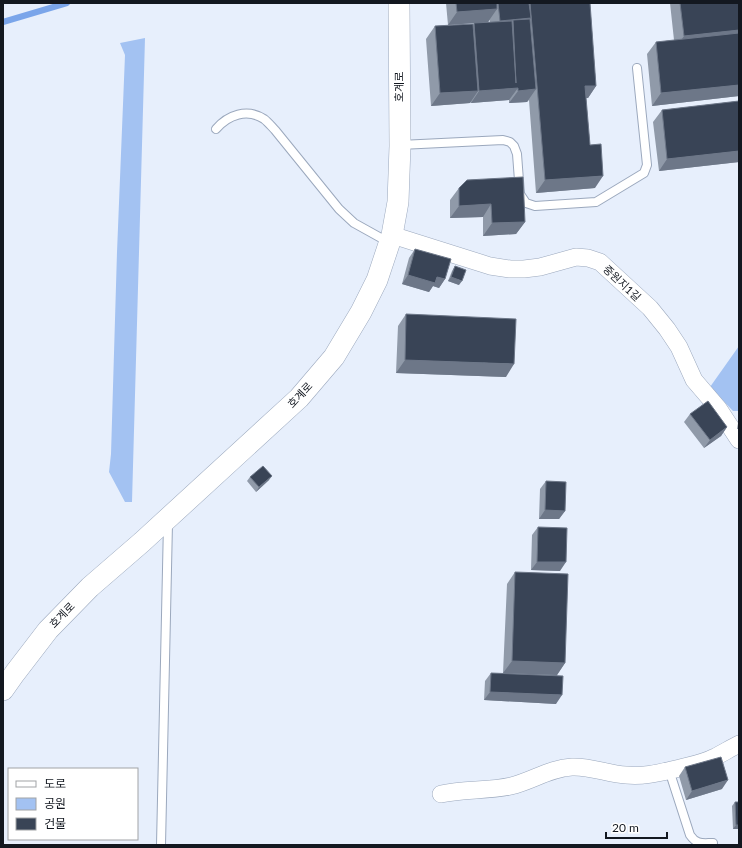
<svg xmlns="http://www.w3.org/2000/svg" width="742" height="848" font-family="Lato,'Noto Sans KR',sans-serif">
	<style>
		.green { fill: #a3c2f2 }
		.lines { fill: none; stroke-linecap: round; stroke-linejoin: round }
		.stream { stroke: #7aa5ea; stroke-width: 6 }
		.service-casing { stroke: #9ba8bd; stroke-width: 10 }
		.minor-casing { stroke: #9ba8bd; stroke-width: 18 }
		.tertiary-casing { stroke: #9ba8bd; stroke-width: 22 }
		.service { stroke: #fff; stroke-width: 8 }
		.minor { stroke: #fff; stroke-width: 17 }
		.tertiary { stroke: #fff; stroke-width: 21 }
		.wall { fill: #909aa9 }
		.shaded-wall { fill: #6d7788 }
		.building { fill: #394456; stroke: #6d7788 }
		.labels { text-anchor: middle; stroke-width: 4; stroke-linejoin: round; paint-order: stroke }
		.street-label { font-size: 11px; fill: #131820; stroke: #fff }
	</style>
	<rect width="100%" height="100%" fill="#e7effc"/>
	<path class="green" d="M145,38l-13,464h-7l-16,-30 2,-18 6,-202 8,-197 -5,-12z
		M739,346v65h-6l-23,-24z"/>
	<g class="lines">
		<path class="stream" d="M3,22l64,-19"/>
		<defs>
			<path id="service" d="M216,129c12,-14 31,-21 48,-10 4,3 8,8 11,11l64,79 15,14 36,20
				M400,145l103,-5 7,2 4,4 3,8 3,40 6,9 9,3 61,-4 48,-29 3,-8 -10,-97
				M669,770l21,65c7,10 12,8 23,8
				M161,845c3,-107 4,-215 7,-322"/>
			<path id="minor" d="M392,235l98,31 20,3h14l16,-2 36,-10 12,1 12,4 50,46 17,21 12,18 15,33 24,28 21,32
				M441,794c23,-5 47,-3 70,-8 21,-5 39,-18 61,-19 18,-1 36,7 54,8 19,2 36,-3 54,-7 12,-3 24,-5 35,-11 8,-4 16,-9 24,-13"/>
			<path id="tertiary" d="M3,690l12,-17 33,-43 42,-43 52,-45 157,-144 35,-41 27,-45 16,-32 15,-45 6,-33 2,-56 -1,-143"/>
		</defs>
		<use href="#service" class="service-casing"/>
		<use href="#minor" class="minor-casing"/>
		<use href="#tertiary" class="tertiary-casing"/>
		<use href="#service" class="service"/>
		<use href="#minor" class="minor"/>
		<use href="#tertiary" class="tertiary"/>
	</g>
	<path class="wall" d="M446,3h144l6,83 -8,12h-2l4,47 5,43 -59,5 -7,-93 -2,2 -18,1v-3l-38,3v-1l-1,1 -39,3 -5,-67 9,-13 38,-1 1,-2 16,-1v-2l-2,2 -40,3z
		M670,3h69v93l-87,10 -5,-52 9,-12 18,-2z
		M739,101v61l-80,9 -6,-49 9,-12z
		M459,188l66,34 -9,12 -33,2v-19l-33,1v-18z
		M415,249l30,30 -6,9 -6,-2 -4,6 -27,-8 7,-26z
		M455,266l4,19 -11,-4 4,-10z
		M406,314l100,63 -110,-4 2,-47z
		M690,414l37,13 -6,9 -17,12 -20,-26z
		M739,417v12h-2z
		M250,477l19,3 -13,12 -9,-11z
		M546,481l19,30 -6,8h-20l1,-30z
		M538,527l22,44 -29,-1 1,-35z
		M515,572l50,91 -8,12 -1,29 -72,-4 1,-19 6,-8h12l4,-89z
		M685,767l37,22 -36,11 -7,-24z
		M735,802l4,27h-6l-1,-23z"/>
	<path class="shaded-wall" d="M497,9l-9,13 -40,3 9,-13z
		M531,18l-9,13 -9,-11 -8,12 -14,1 9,-12z
		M739,30v12l-64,7 9,-13z
		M739,85v11l-87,10 9,-13z
		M585,86h11l-8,12 -12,1z
		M518,88l-9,12 -38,3 8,-12z
		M536,89l-9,13 -18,1 9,-12z
		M478,91l-8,12 -39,3 9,-13z
		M739,151v11l-80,9 8,-12z
		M603,176l-8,12 -59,5 9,-13z
		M491,204l-8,13 -33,1 9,-12z
		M525,222l-9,12 -33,2 9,-13z
		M408,275l29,2 8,2 -6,9 -6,-2 -4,6 -27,-8z
		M451,277l11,4 -3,4 -11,-4z
		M405,360l109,4 -8,13 -110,-4z
		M727,427l-6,9 -17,12 6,-8z
		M272,476l-3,4 -13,12 3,-5z
		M545,510l20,1 -6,8h-20z
		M537,562h29l-6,9 -29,-1z
		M512,661l53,2 -8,12 -54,-2z
		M490,692l72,3 -6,9 -72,-4z
		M728,780l-6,9 -36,11 6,-9z
		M736,825h3v4h-6z"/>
	<path class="building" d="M456,3h41v6l-40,3z
		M498,3h31l2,15 -31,3z
		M530,3h60l6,83h-11l5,59 11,-1 2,32 -58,4z
		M680,3h59v27l-55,6z
		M530,19l6,70 -18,2v-3l-39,3 -5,-68 38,-2 4,62 -3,-63z
		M473,24l5,67 -38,2 -5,-67z
		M739,33v52l-78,8 -5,-51z
		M739,101v50l-72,8 -5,-49z
		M523,177l2,45 -33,1 -1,-19 -32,2v-18l8,-8z
		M415,249l36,10 -6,20 -8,-2 -2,6 -27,-8z
		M455,266l11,4 -4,11 -11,-4z
		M406,314l110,5 -2,45 -109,-4z
		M708,401l19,26 -17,13 -20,-26z
		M263,466l9,10 -13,11 -9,-10z
		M546,481l20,1 -1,29 -20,-1z
		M538,527l29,1 -1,34h-29z
		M515,572l53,2 -3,89 -53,-2z
		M491,673l72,3 -1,19 -72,-3z
		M721,757l7,23 -36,11 -7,-24z
		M735,802h4v23h-3z"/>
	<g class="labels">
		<g class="street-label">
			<text transform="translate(399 87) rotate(-90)" y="4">호계로</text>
			<text transform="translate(622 283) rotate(43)" y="4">중원지1길</text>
			<text transform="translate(300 395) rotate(-47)" y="4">호계로</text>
			<text transform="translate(62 615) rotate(-46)" y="4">호계로</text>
		</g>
	</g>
	<rect width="742" height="848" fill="none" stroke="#131820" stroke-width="8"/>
	<rect x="8" y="768" width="130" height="72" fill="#ffffff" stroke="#a1a3a6"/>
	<rect x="16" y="781" width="20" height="6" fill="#ffffff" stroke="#a1a3a6"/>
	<text x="44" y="788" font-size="12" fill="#131820">도로</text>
	<rect x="16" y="798" width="20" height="12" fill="#a3c2f2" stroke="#a1a3a6"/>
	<text x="44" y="808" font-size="12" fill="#131820">공원</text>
	<rect x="16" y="818" width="20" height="12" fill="#394456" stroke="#a1a3a6"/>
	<text x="44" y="828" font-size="12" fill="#131820">건물</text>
	<path d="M606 832v6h61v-6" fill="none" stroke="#131820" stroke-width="2"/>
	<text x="612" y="832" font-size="12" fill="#131820" stroke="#ffffff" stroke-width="3" paint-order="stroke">20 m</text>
</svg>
